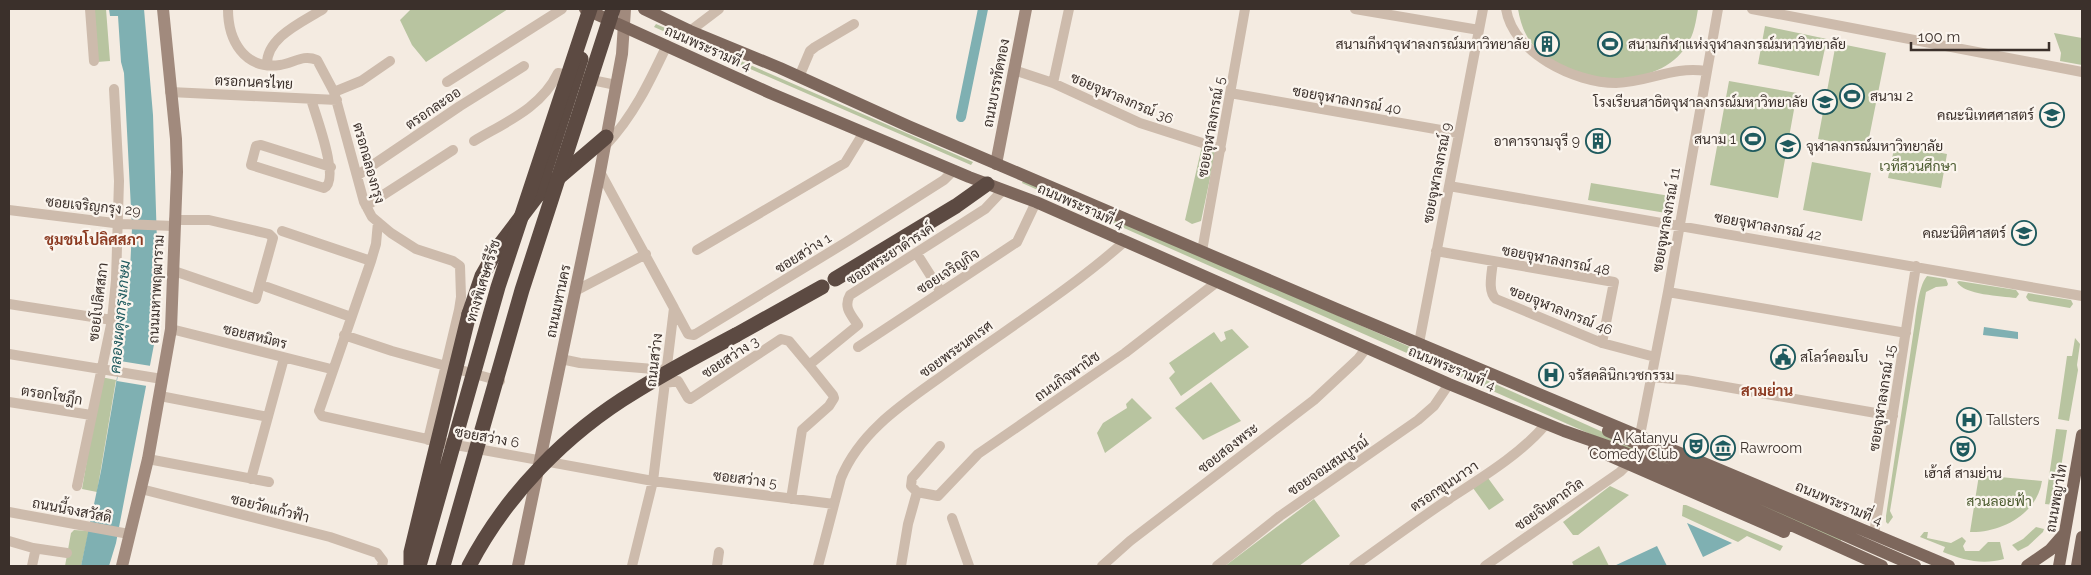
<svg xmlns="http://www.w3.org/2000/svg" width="2091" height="575" font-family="Raleway,Sarabun,sans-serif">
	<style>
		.green { fill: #b8c4a0 }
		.water { fill: #7fb0b2 }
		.pier { fill: #f4ebe1 }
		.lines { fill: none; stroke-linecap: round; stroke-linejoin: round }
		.canal { stroke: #7fb0b2; stroke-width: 10 }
		.minor { stroke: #cdbbac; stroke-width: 10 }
		.secondary { stroke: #a18a7d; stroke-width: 12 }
		.primary { stroke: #7d675c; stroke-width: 12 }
		.motorway { stroke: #5c4a42; stroke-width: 15 }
		.motorway-bridge { stroke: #5c4a42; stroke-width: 15 }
		.labels { text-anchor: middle; stroke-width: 4.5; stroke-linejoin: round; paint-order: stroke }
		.poi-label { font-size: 14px; fill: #3b302b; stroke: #fbf5ee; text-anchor: end }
		.street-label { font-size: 14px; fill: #3b302b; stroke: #fbf5ee }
		.park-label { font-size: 14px; fill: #4a5a2e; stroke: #fbf5ee }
		.neighbourhood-label { font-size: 15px; font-weight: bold; fill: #8c3b22; stroke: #fbf5ee }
		.water-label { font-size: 15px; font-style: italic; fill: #1f5a5e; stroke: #fbf5ee }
	</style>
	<rect width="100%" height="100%" fill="#f4ebe1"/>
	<path class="green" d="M92,9h14l4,52 -13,1z
		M411,9l8,1 89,-1 -82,53 -14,-17 -12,-25z
		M1518,9h180c-2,12 -4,26 -11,36 -30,49 -122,40 -155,-1 -8,-10 -12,-23 -14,-35z
		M656,24l317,138 -2,3 -317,-138z
		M1765,26l62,13 -8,37 -61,-12z
		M2054,33l28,5v27l-22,-4 1,-8z
		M1836,43l50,10 -19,95 -49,-9z
		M1729,81l68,12 -19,105 -68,-13z
		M1895,144l52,10 -6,34 -53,-10z
		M1202,146l14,4 -15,71 -9,3 -7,-4z
		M1812,162l59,11 -9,48 -59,-11z
		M1024,179l478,208 340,152 -3,5 -817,-361z
		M1591,183l85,14 -3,9 -7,7 -78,-13z
		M1927,276l19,3 2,5 -1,2 -11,1 -10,5 -36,219 3,6 -5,7 -2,-2v-6c9,-60 18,-121 27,-181 3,-15 4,-47 14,-59z
		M1959,281l57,9 3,4 -3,4c-15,-2 -52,-3 -59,-16z
		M2028,293l43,7 2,4 -3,4 -41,-7 -3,-4z
		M1232,329l17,18 -68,49 -12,-18 6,-6 -6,-9 45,-31 7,10 5,-3 -2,-7z
		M2075,338l5,6 -3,21 1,5 -9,51 -11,-2 9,-63h5z
		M101,377l15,3 -19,112 -15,-3z
		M1211,382l30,39 -38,19 -28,-32z
		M1132,398l20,20 -47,35 -8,-20 6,-10 24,-15 -1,-4z
		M2056,429l11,1 -12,75 -10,-1z
		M1979,475l63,6c-5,33 -41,52 -72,51z
		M1488,478l16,22 -15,10 -16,-22z
		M1610,486l19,9 -51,40h-5l-10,-13z
		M1314,499l26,37 -41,30h-74z
		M1683,505h3l97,41 -3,5 -33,-15 -9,6 -56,-26z
		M2036,527l8,2 -1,3 -15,14 -10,5 -6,-6 11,-6z
		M74,530l15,1 -8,35h-16l6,-33z
		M1924,532h4l-1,6 24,5 11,-6 4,4 -3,5 2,5h14l9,-9h12l4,17c-22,6 -41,1 -61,-7l2,-5 -25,-10z
		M1599,546l10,20h-35l-2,-4z"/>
	<path class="water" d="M109,9h35l9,106 4,128 -1,91 -40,209 -7,23h-28l20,-95 21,-123 7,-56 3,-64 -8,-155 -3,-11 -3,-46h-8z
		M1984,327l34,5v7l-35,-4z
		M1687,523l45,20 -29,14z
		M1657,546l10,20h-53z"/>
	<path class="pier" d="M120,361l31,5 -4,20 -30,-5z"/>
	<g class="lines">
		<path class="canal" d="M961,117l22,-108"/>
		<path class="minor" d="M90,9l4,52
			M228,9c0,31 16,61 52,56 14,-2 23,-11 37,-5l17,32 30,110 8,15 19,16 25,16 37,12 7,5 1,31 -2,13 -31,130
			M1355,9l124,21
			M1506,9c7,44 69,74 110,74 34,-1 56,-17 90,-12
			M1752,9l330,63
			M690,31l29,-22
			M267,65c-1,-28 36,-43 56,-56
			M1014,70l39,13 87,40 81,26
			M799,77l11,-26 5,-4 39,-23
			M447,82l115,-73
			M1053,83l16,-74
			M170,92l167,8
			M334,92l27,-11 29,-20
			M1230,93l228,40
			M311,99c4,15 30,81 13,89l-73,-23 5,-19 5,-1 70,22
			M474,141c32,-19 67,-33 84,-68l58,12
			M605,146c28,-29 45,-65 62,-101
			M600,172l74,136 -21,173 -21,85
			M358,175l102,-69 64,-40
			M1449,186l633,110
			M366,206l87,-56
			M9,210l113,14 52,2
			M378,222l-2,22 -5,17 -52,150 3,5 123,27 208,38 181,23
			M282,231l89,30
			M697,250l148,-87 19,-31
			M1202,251l43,-242
			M1436,251l178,31 -12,61
			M917,254l24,38
			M1493,261c-1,12 -6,30 3,38l106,44 53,14
			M174,271l82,28 17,-61 -4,-4 -60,-14h-35
			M267,287l84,30
			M575,291l71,-37
			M1668,292l238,41
			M9,304l103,16
			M674,308l14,26 6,1 154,-94 96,-61 10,-10
			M171,329l160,40
			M344,335l48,16 108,30
			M1419,343l64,-334
			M858,347l159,-105 19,-40
			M9,354l153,25
			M561,359l19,4 86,7
			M1651,377l35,3 207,36
			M665,383l13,-2 10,17 2,1 91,-60 8,2 20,24
			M160,396l108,21
			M9,402l82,13
			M1640,435l28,-143 50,-283
			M940,446l-28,32 -1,8 6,6 21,4 40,-42 147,-101 92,-71
			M148,459l121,23
			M251,479l33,-121
			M77,486l35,-166 4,-40 3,-99 -5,-92
			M141,489l189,48 47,16 6,8 -1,5
			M791,499l11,-69 27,-24 5,-8 -1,-3 -24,-30 49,-40c-7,-10 -15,-18 -8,-30l135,-86 18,-19
			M9,512l120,22
			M952,518l17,48
			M1874,534l42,-268
			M9,541l24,7 34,5
			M32,566l3,-14 -2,-4
			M717,566l2,-14
			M818,566l23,-88c21,-51 70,-79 112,-110 57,-41 118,-79 171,-126
			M901,566l7,-42 9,-32
			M1102,566l28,-25 184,-141 44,-41 9,-12
			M1217,566l63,-50 138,-96 16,-14 15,-22
			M1354,566c31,-22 62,-45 95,-67 32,-21 72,-45 97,-75
			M1485,566l135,-94 8,-8"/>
		<path class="secondary" d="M996,164l30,-155
			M122,566l26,-107 23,-130 6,-157 -1,-33 -13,-130
			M518,566l82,-394 22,-118 3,-45"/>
		<path class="primary" d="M585,9l185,84 199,84 67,25 413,182 115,47 49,17 76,31 193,87
			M644,9l46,22 90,37 128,58 431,184 610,256
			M1608,431l307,135
			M1594,449l190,83
			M2027,566l23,-16 14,-16
			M2059,566l23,-131
			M2077,566l5,-29"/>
		<path class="motorway" d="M537,196l44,-137
			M835,279l121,-73 31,-22
			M469,314l13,-38 17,-30 38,-50 69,-59
			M736,335l86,-48"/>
		<path class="motorway-bridge" d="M411,566v-14l13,-54 45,-184
			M419,566l79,-279 92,-278
			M443,566l79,-276 91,-281
			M469,566c37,-71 97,-133 167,-175 32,-20 66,-38 100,-56"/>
	</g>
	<defs>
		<symbol id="building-ring" viewBox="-11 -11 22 22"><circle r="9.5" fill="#fbf5ee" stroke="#1f5a5e" stroke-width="1.5"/><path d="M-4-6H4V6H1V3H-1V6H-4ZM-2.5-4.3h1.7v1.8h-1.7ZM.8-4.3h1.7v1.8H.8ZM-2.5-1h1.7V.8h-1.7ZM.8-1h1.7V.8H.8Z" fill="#1f5a5e"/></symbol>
		<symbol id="stadium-ring" viewBox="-11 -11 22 22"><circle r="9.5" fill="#fbf5ee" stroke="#1f5a5e" stroke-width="1.5"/><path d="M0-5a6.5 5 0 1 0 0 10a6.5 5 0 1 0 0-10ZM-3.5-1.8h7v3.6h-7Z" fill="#1f5a5e"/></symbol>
		<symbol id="school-ring" viewBox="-11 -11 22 22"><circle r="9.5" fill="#fbf5ee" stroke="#1f5a5e" stroke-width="1.5"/><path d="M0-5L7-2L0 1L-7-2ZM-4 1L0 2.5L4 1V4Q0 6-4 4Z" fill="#1f5a5e"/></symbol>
		<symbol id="university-ring" viewBox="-11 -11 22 22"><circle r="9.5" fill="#fbf5ee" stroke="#1f5a5e" stroke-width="1.5"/><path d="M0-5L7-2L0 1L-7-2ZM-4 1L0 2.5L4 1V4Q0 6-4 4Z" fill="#1f5a5e"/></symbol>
		<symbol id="civic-ring" viewBox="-11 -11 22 22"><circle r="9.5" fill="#fbf5ee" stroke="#1f5a5e" stroke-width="1.5"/><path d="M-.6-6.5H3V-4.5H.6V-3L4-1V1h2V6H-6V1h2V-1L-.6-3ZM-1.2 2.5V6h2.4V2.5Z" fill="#1f5a5e"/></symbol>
		<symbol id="hospital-ring" viewBox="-11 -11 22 22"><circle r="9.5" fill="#fbf5ee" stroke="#1f5a5e" stroke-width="1.5"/><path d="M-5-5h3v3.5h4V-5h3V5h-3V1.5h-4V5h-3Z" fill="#1f5a5e"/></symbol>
		<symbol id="theatre-ring" viewBox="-11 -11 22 22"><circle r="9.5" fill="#fbf5ee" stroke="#1f5a5e" stroke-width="1.5"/><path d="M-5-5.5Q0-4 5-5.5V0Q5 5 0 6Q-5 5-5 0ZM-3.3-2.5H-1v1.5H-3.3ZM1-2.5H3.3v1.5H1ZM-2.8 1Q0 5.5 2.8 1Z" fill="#1f5a5e"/></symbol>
		<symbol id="museum-ring" viewBox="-11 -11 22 22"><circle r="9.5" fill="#fbf5ee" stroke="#1f5a5e" stroke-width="1.5"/><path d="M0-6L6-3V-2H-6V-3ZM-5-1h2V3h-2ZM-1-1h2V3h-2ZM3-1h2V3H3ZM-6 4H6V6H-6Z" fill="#1f5a5e"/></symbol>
	</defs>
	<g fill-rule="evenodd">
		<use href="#building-ring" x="1533" y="30" width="28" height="28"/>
		<use href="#stadium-ring" x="1596" y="30" width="28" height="28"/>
		<use href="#stadium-ring" x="1838" y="82" width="28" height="28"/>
		<use href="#school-ring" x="1811" y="88" width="28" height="28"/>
		<use href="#university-ring" x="2038" y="101" width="28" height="28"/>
		<use href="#stadium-ring" x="1739" y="125" width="28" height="28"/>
		<use href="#building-ring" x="1584" y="127" width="28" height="28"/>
		<use href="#university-ring" x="1774" y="132" width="28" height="28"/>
		<use href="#university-ring" x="2010" y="219" width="28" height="28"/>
		<use href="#civic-ring" x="1769" y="343" width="28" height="28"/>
		<use href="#hospital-ring" x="1537" y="361" width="28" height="28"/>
		<use href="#hospital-ring" x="1955" y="406" width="28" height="28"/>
		<use href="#theatre-ring" x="1682" y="432" width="28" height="28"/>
		<use href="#museum-ring" x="1709" y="434" width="28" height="28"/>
		<use href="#theatre-ring" x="1949" y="435" width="28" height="28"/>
	</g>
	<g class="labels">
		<g class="poi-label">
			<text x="1530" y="49">สนามกีฬาจุฬาลงกรณ์มหาวิทยาลัย</text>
			<text x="1628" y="49" text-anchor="start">สนามกีฬาแห่งจุฬาลงกรณ์มหาวิทยาลัย</text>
			<text x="1870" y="101" text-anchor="start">สนาม 2</text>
			<text x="1808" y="107">โรงเรียนสาธิตจุฬาลงกรณ์มหาวิทยาลัย</text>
			<text x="2034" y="120">คณะนิเทศศาสตร์</text>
			<text x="1736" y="144">สนาม 1</text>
			<text x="1580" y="146">อาคารจามจุรี 9</text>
			<text x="1806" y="151" text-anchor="start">จุฬาลงกรณ์มหาวิทยาลัย</text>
			<text x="2006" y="238">คณะนิติศาสตร์</text>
			<text x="1800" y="362" text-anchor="start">สโลว์คอมโบ</text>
			<text x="1568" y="380" text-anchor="start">จรัสคลินิกเวชกรรม</text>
			<text x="1986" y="425" text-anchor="start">Tallsters</text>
			<text x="1678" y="443">A Katanyu<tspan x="1678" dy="16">Comedy Club</tspan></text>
			<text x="1740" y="453" text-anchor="start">Rawroom</text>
			<text x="1963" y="478" text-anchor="middle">เฮ้าส์ สามย่าน</text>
		</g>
		<g class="street-label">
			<text transform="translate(708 48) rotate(24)" y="5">ถนนพระรามที่ 4</text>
			<text transform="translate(254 82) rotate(3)" y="5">ตรอกนครไทย</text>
			<text transform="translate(996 83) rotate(-79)" y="5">ถนนบรรทัดทอง</text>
			<text transform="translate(1122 98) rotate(23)" y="5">ซอยจุฬาลงกรณ์ 36</text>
			<text transform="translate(1347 100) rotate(10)" y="5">ซอยจุฬาลงกรณ์ 40</text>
			<text transform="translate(433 108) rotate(-34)" y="5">ตรอกละออ</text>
			<text transform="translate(1211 127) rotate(-80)" y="5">ซอยจุฬาลงกรณ์ 5</text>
			<text transform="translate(369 163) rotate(74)" y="5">ตรอกฉลองกรุง</text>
			<text transform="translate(1437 173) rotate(-79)" y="5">ซอยจุฬาลงกรณ์ 9</text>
			<text transform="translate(93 206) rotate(6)" y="5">ซอยเจริญกรุง 29</text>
			<text transform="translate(1081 206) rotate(24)" y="5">ถนนพระรามที่ 4</text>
			<text transform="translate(1666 220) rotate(-80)" y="5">ซอยจุฬาลงกรณ์ 11</text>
			<text transform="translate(1768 226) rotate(10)" y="5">ซอยจุฬาลงกรณ์ 42</text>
			<text transform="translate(803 253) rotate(-32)" y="5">ซอยสว่าง 1</text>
			<text transform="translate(890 254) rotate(-33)" y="5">ซอยพระยาดำรงค์</text>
			<text transform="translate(1556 260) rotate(11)" y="5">ซอยจุฬาลงกรณ์ 48</text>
			<text transform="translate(948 271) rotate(-33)" y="5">ซอยเจริญกิจ</text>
			<text transform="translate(483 281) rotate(-73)" y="5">ทางพิเศษศรีรัช</text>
			<text transform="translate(156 289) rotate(-87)" y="5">ถนนมหาพฤฒาราม</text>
			<text transform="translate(558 301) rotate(-78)" y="5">ถนนมหานคร</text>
			<text transform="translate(98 302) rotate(-83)" y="5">ซอยโปลิศสภา</text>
			<text transform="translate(1561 310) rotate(22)" y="5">ซอยจุฬาลงกรณ์ 46</text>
			<text transform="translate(255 336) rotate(14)" y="5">ซอยสหมิตร</text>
			<text transform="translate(956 349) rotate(-36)" y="5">ซอยพระนคเรศ</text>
			<text transform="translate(730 357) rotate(-33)" y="5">ซอยสว่าง 3</text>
			<text transform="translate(654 360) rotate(-83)" y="5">ถนนสว่าง</text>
			<text transform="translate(1452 368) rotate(23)" y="5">ถนนพระรามที่ 4</text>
			<text transform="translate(1067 376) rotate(-35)" y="5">ถนนกิจพานิช</text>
			<text transform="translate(52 395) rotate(9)" y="5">ตรอกโชฎึก</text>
			<text transform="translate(1882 398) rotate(-81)" y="5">ซอยจุฬาลงกรณ์ 15</text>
			<text transform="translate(487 437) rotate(10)" y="5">ซอยสว่าง 6</text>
			<text transform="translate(1228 448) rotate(-38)" y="5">ซอยสองพระ</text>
			<text transform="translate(1328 466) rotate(-34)" y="5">ซอยจอมสมบูรณ์</text>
			<text transform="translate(745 479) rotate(7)" y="5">ซอยสว่าง 5</text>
			<text transform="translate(1444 486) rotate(-34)" y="5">ตรอกขุนนาวา</text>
			<text transform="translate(2056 498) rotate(-80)" y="5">ถนนพญาไท</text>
			<text transform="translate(1839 503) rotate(23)" y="5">ถนนพระรามที่ 4</text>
			<text transform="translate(1549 504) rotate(-35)" y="5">ซอยจินดาถวิล</text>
			<text transform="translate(270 508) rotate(14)" y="5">ซอยวัดแก้วฟ้า</text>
			<text transform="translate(72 510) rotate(11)" y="5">ถนนนี้จงสวัสดิ</text>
		</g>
		<g class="park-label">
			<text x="1918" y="171">เวทีสวนศึกษา</text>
			<text x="1999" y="506">สวนลอยฟ้า</text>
		</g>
		<g class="neighbourhood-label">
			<text x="94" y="245">ชุมชนโปลิศสภา</text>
			<text x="1767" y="396">สามย่าน</text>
		</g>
		<g class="water-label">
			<text transform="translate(120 317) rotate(-85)" y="5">คลองผดุงกรุงเกษม</text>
		</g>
	</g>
	<rect width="2091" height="575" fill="none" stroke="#3b302b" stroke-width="20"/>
	<path d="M1911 42v8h138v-8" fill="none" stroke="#3b302b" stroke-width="2.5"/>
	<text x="1918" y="42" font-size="15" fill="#3b302b" stroke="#fbf5ee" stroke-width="4" paint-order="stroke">100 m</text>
</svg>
